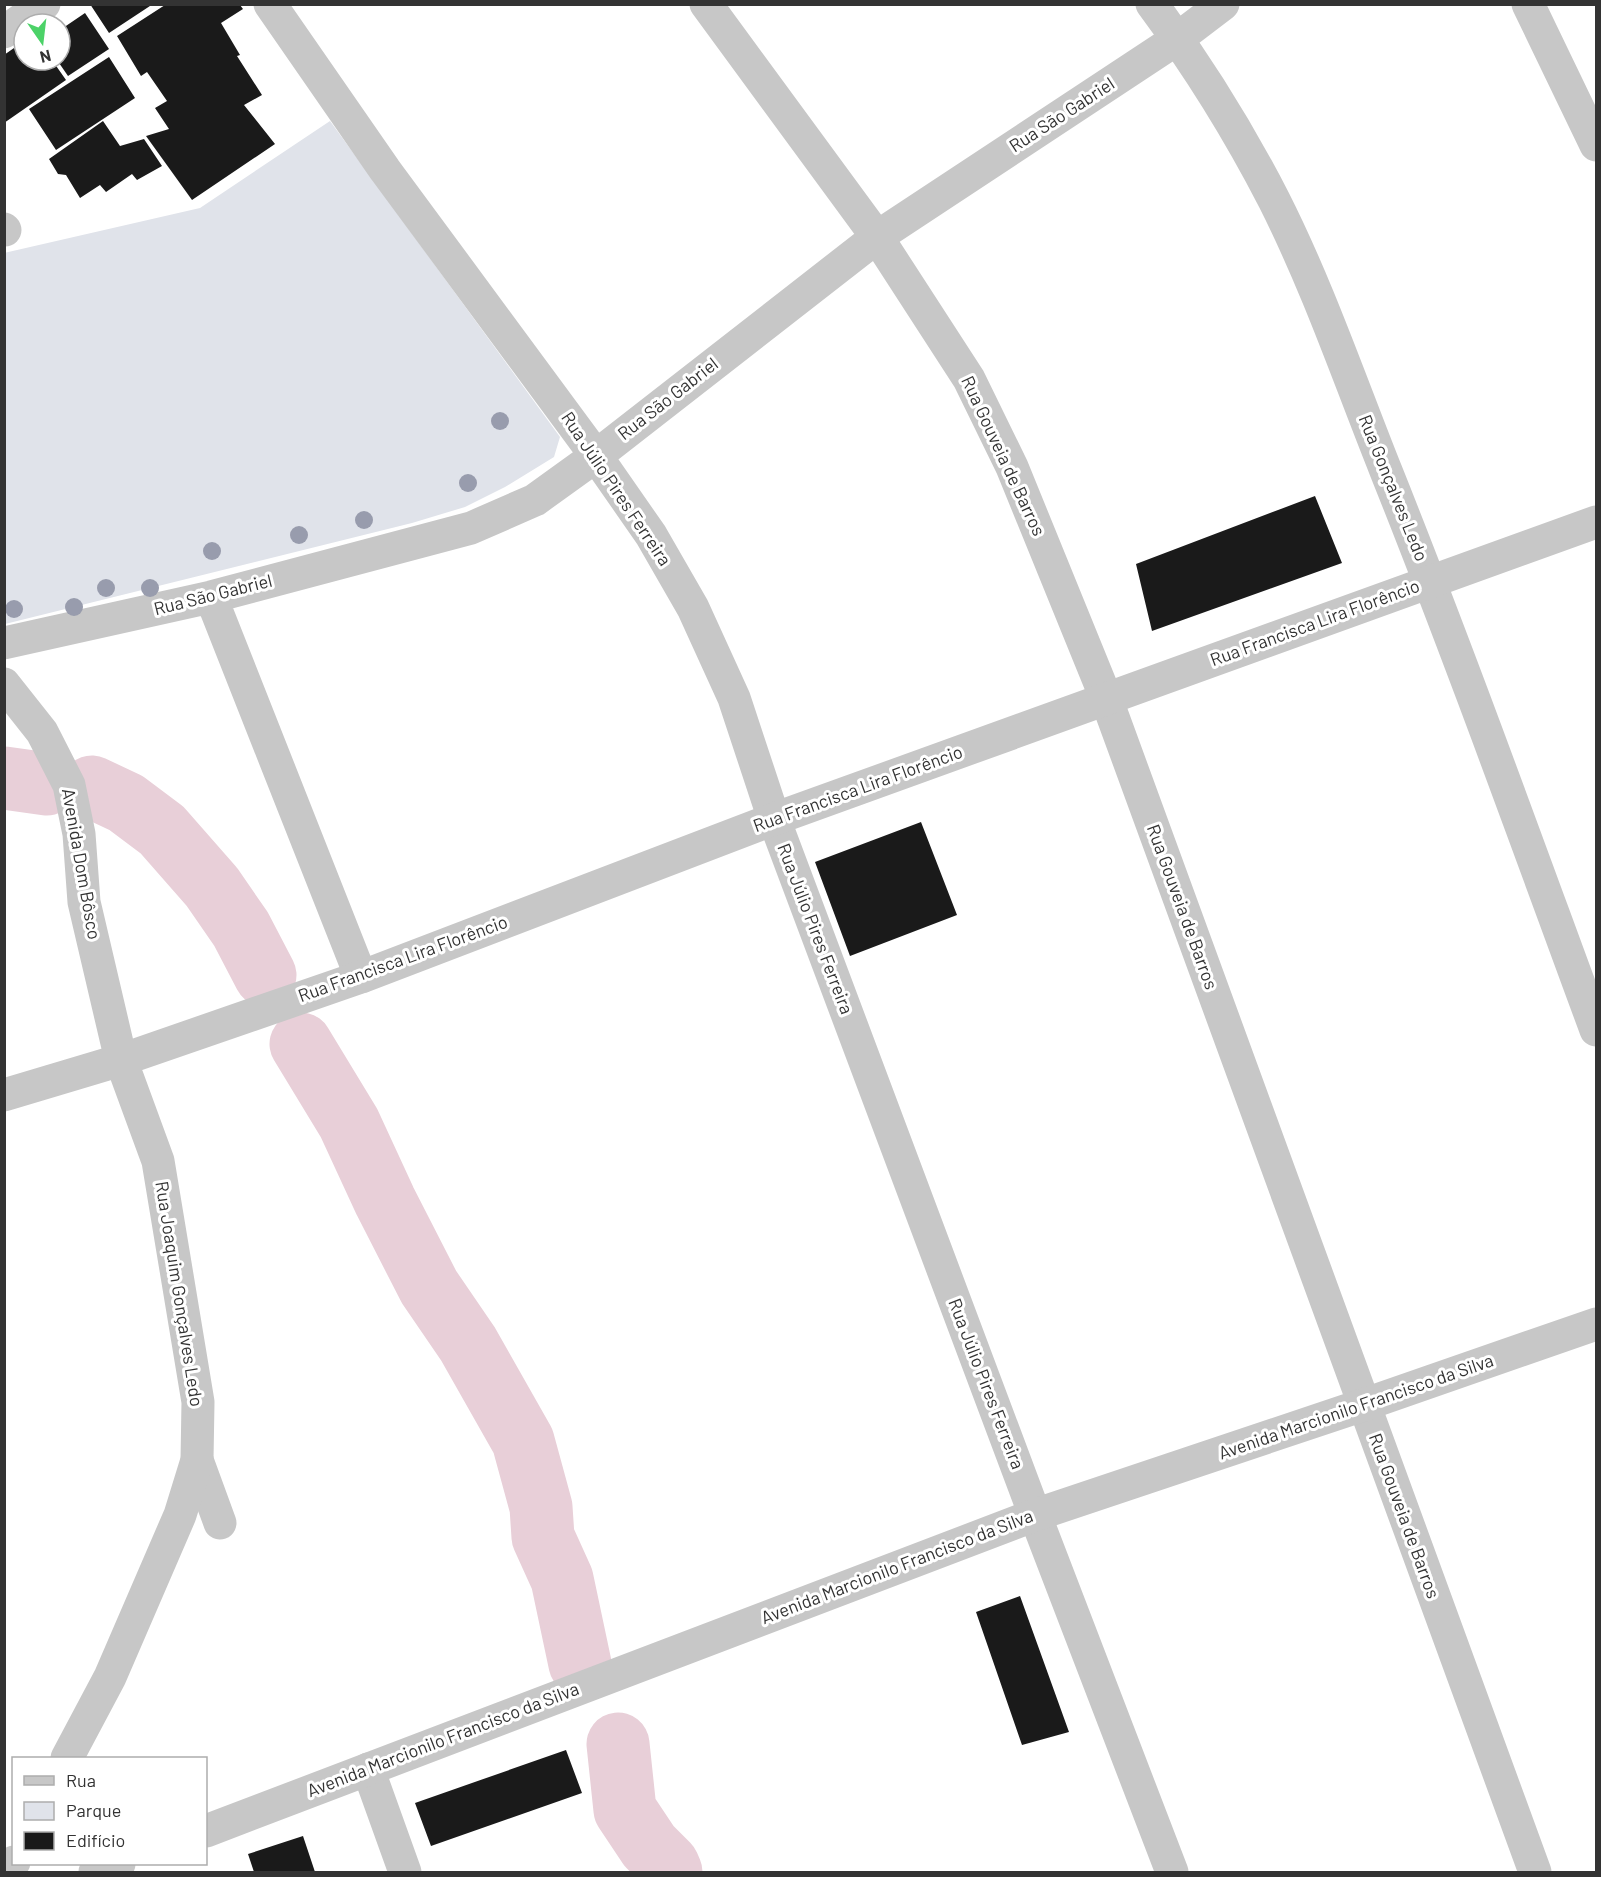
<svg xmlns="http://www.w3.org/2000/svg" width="1601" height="1877" font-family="Barlow,sans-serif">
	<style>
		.green { fill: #e0e3ea }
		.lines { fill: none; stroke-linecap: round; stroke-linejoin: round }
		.river { stroke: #e8cfd8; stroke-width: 63 }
		.building { fill: #1a1a1a }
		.minor { stroke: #c7c7c7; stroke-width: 33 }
		.tertiary { stroke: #c7c7c7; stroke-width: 33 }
		.tree { fill: #989cad }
		.labels { text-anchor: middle; stroke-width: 6; stroke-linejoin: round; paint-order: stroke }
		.street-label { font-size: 18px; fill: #333; stroke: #fff }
	</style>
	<rect width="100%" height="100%" fill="#fff"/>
	<path class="green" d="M330,121l230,316 -6,20 -49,30 -40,20 -53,16 -407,101 -1,-371 196,-45z"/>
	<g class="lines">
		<path class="river" d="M4,778l43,6
			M92,787l34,16 36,27 50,57 29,42 24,46
			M301,1044l48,79 36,78 44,86 39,57 55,97 18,66 2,30 19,42 18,85
			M618,1744l7,66 24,36 19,19 3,7"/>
	</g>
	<path class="building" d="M90,4h63l-44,29z
		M165,5h75l3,4 -22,14 19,32 -3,1 25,39 -18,10 31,39 -83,56 -46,-64 23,-7 -14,-21 12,-7 -20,-29 -6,4 -24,-40z
		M85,13l24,36 -41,27 -11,-16h3v-30z
		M24,41v19h28l14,20 -62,43v-68z
		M109,57l26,41 -79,52 -27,-41z
		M103,121l17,25 24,-7 18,27 -25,14 -5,-6 -26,18 -6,-7 -20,13 -14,-23 -8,-1 -9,-15z
		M1315,496l27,67 -190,68 -16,-67z
		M921,822l36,93 -107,41 -35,-94z
		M1020,1596l49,136 -47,13 -46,-133z
		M566,1750l16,43 -151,53 -16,-43z
		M303,1836l12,36h-61l-6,-18z"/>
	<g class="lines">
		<path class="minor" d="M270,4l115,166 211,286 55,79 42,73 41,90 40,121 261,696 137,357
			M706,4l171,233 92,142 43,88 94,231 429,1174
			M1152,4c46,62 87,128 122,196 44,87 76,181 112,271 74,185 141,372 210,559
			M1528,4l68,141
			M4,32l40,-28
			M4,229l1,1
			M211,597l150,380
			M4,643l207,-46 260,-69 64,-28 61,-44 281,-219 300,-198 46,-35
			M197,1460l23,63
			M368,1769l37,103"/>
		<path class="tertiary" d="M4,684l38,48 27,53 10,49 5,68 37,158 37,101 40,241 -1,58 -17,55 -70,162 -43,81
			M4,1095l117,-35 240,-83 413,-158 822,-297
			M206,1831l829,-316 328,-110 233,-81
			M8,1872l6,-10
			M95,1872l24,-8"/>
	</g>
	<g class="tree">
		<circle cx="500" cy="421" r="9"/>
		<circle cx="468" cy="483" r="9"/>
		<circle cx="364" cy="520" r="9"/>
		<circle cx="299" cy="535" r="9"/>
		<circle cx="212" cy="551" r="9"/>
		<circle cx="106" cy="588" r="9"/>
		<circle cx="150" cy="588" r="9"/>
		<circle cx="74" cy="607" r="9"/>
		<circle cx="14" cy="609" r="9"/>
	</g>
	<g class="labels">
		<g class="street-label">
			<text transform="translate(1062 115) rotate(-33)" y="6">Rua São Gabriel</text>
			<text transform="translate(668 399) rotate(-38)" y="6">Rua São Gabriel</text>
			<text transform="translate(1003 456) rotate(65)" y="6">Rua Gouveia de Barros</text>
			<text transform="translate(1393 488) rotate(68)" y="6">Rua Gonçalves Ledo</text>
			<text transform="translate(616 489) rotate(56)" y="6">Rua Júlio Pires Ferreira</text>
			<text transform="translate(213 595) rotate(-14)" y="6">Rua São Gabriel</text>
			<text transform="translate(1315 623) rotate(-20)" y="6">Rua Francisca Lira Florêncio</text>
			<text transform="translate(858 789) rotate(-20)" y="6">Rua Francisca Lira Florêncio</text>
			<text transform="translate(81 864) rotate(80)" y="6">Avenida Dom Bôsco</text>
			<text transform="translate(1182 907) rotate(70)" y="6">Rua Gouveia de Barros</text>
			<text transform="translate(815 929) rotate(69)" y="6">Rua Júlio Pires Ferreira</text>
			<text transform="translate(403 959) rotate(-20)" y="6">Rua Francisca Lira Florêncio</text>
			<text transform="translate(179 1294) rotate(81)" y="6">Rua Joaquim Gonçalves Ledo</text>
			<text transform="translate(986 1384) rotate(69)" y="6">Rua Júlio Pires Ferreira</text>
			<text transform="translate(1356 1407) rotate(-19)" y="6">Avenida Marcionilo Francisco da Silva</text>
			<text transform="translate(1404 1516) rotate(70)" y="6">Rua Gouveia de Barros</text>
			<text transform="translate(897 1567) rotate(-21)" y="6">Avenida Marcionilo Francisco da Silva</text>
			<text transform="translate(443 1740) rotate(-21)" y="6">Avenida Marcionilo Francisco da Silva</text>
		</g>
	</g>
	<rect width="1601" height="1877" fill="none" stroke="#333333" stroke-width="12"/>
	<rect x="12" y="1757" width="195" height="108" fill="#ffffff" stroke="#adadad" stroke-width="1.5"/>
	<rect x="24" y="1776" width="30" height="9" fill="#c7c7c7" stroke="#adadad" stroke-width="1.5"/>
	<text x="66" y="1787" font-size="18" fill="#333333">Rua</text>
	<rect x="24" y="1802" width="30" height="18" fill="#e0e3ea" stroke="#adadad" stroke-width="1.5"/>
	<text x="66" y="1817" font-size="18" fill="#333333">Parque</text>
	<rect x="24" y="1832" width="30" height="18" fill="#1a1a1a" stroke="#adadad" stroke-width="1.5"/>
	<text x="66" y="1847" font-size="18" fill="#333333">Edifício</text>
	<g transform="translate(42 42) rotate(166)"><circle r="28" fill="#ffffff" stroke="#adadad" stroke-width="1.5"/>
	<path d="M0-4.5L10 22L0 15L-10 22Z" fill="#4cd268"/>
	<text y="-9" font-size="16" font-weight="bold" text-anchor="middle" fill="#333333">N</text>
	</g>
</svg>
